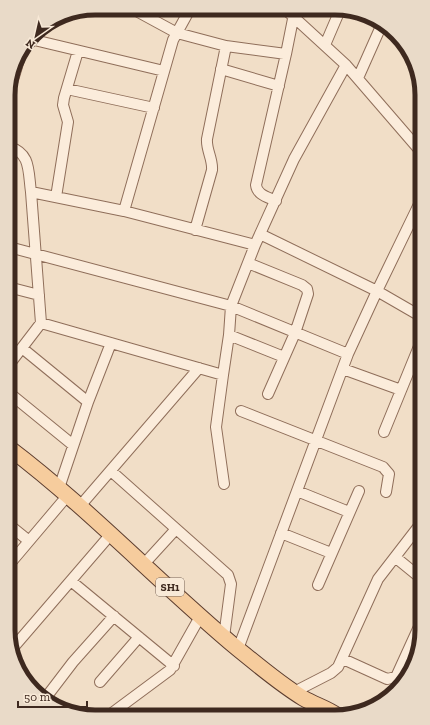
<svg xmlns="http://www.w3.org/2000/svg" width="430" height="725" font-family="'Zilla Slab',serif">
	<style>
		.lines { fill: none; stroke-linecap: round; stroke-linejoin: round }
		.minor-casing { stroke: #8f6e5a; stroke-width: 12 }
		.primary-casing { stroke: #5c3d2f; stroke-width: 17 }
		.minor { stroke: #fbecdb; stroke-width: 10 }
		.primary { stroke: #f6cc9d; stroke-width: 15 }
		.labels { text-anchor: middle; stroke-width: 3; stroke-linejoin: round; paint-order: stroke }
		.shield { fill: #f8e9d7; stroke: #766356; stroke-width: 1 }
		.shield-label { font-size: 11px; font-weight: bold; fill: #3e291f }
		.rim { fill: none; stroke: #3e291f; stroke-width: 5 }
	</style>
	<rect width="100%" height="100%" fill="#f1dec7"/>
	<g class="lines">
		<defs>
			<path id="minor" d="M131,8l46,25 49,13 60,8 9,-45
				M285,9l61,56 76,88
				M30,39l134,32
				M325,45l15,-35
				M221,69l58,17
				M358,78l24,-54
				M67,89l87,19
				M9,93l13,-43
				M9,147c22,6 19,24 22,45
				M56,197l12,-75 -5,-17 1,-7 14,-47
				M276,201c-8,-4 -19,-6 -20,-16l30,-131
				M195,230l17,-60c1,-11 -6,-20 -5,-31l19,-93
				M260,234l117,57 45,26
				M255,245l39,-86 52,-94
				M9,247l222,59 117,48
				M248,263l54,22 5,4 1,5 -13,39 -27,61
				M8,287l31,8
				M41,323l-10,-131 93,19
				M229,335l55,22
				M22,348l66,54
				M8,366l33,-43 182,52 6,-40 2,-29 24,-61 -131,-34 49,-171 17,-31
				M343,369l58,21
				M223,375l-7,52 8,57
				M8,392l65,53
				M241,411l142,56 6,7 -3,18
				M384,432l38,-93
				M111,471l117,104 3,9 -7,53
				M59,488l29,-86 23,-59
				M297,491l52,21
				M80,506l119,-138
				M8,524l21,17
				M281,533l50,20
				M395,557l27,22
				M144,564l32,-35
				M8,566l60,-71
				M71,581l103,85
				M318,585l41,-94
				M12,649l99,-115
				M238,649l110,-295 29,-63 45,-93
				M343,659l44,20 9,-2 26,-57
				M100,682l39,-45
				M294,692l37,-19 7,-6 40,-88 44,-57
				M44,700l29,-38 41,-46
				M108,716l62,-46 31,-55"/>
			<path id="primary" d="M8,447c82,62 152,137 230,202 21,17 42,35 65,49 12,7 24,10 35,18"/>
		</defs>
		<use href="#minor" class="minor-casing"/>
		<use href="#primary" class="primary-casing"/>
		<use href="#minor" class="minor"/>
		<use href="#primary" class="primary"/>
	</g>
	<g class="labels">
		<rect class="shield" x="156" y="578" width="28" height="18" rx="3"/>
		<g class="shield-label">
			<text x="170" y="591">SH1</text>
		</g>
	</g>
	<path d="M0 0H430V725H0ZM95 15H335A80 80 0 0 1 415 95V630A80 80 0 0 1 335 710H95A80 80 0 0 1 15 630V95A80 80 0 0 1 95 15Z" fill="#e9dac8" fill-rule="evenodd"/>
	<path class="rim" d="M95 15H335A80 80 0 0 1 415 95V630A80 80 0 0 1 335 710H95A80 80 0 0 1 15 630V95A80 80 0 0 1 95 15Z"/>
	<g transform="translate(36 36) rotate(214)" stroke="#f8e9d7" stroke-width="3" paint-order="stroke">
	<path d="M0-3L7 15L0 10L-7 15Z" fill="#3e291f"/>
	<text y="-6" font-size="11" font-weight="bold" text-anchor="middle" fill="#3e291f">N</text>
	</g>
	<path d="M18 701v6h69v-6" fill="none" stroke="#3e291f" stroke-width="2"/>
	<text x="24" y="701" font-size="12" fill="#3e291f" stroke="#f8e9d7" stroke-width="3" paint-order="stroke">50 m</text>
</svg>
